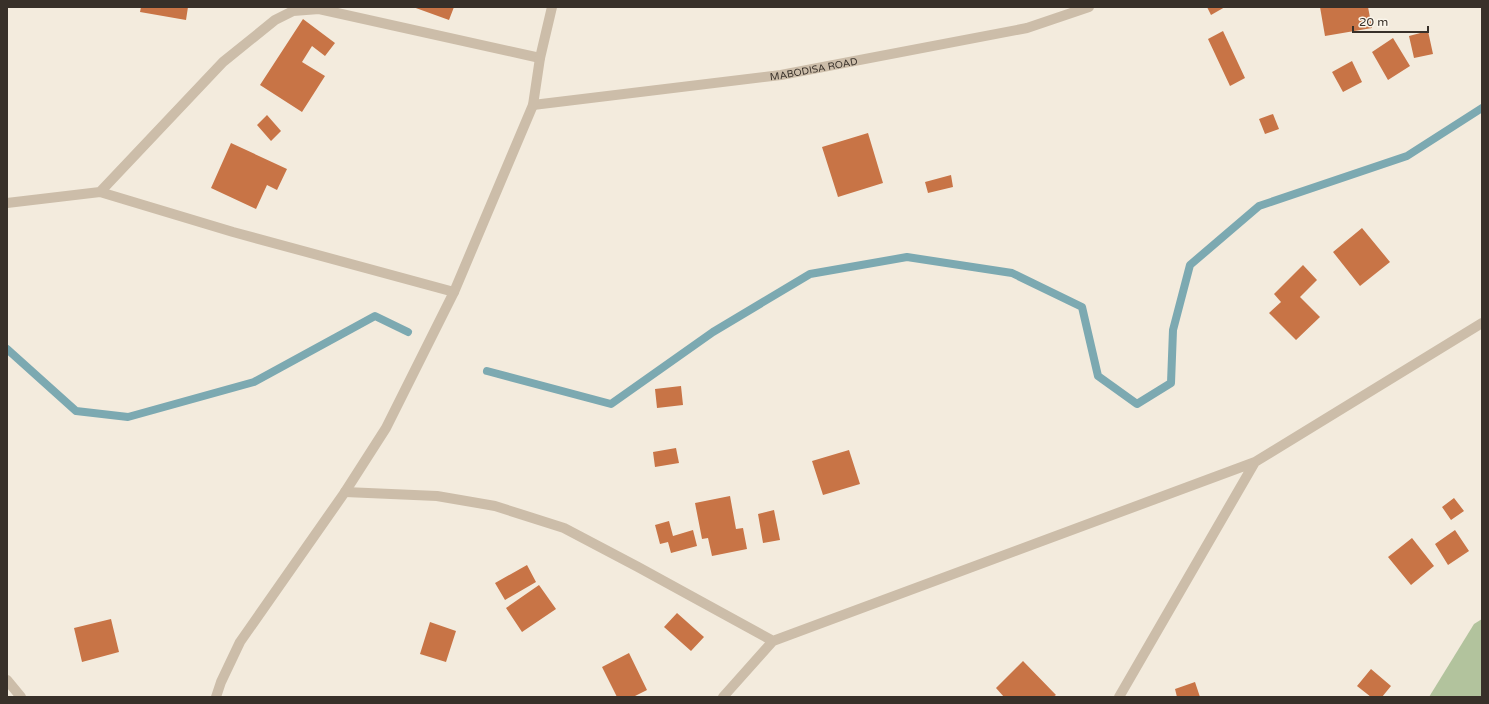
<svg xmlns="http://www.w3.org/2000/svg" width="1489" height="704" font-family="'Varela Round',sans-serif">
	<style>
		.green { fill: #b2c39d }
		.lines { fill: none; stroke-linecap: round; stroke-linejoin: round }
		.stream { stroke: #7ca9b1; stroke-width: 8 }
		.building { fill: #c87446 }
		.minor { stroke: #ccbda9; stroke-width: 10 }
		.tertiary { stroke: #ccbda9; stroke-width: 10 }
		.labels { text-anchor: middle; stroke-width: 3.5; stroke-linejoin: round; paint-order: stroke }
		.street-label { font-size: 10px; fill: #383029; stroke: #faf5ea }
	</style>
	<rect width="100%" height="100%" fill="#f3ebdd"/>
	<path class="green" d="M1482,619v78h-53l45,-73z"/>
	<g class="lines">
		<path class="stream" d="M7,349l69,62 52,6 126,-35 121,-66 33,16
			M487,371l124,33 102,-72 97,-58 97,-17 105,16 70,34 16,69 39,28 34,-21 2,-53 17,-65 69,-59 148,-50 75,-48"/>
	</g>
	<path class="building" d="M141,7h47l-2,13 -46,-8z
		M413,7h41l-5,13z
		M1207,7h18l-14,8z
		M1320,7h48l4,21 -47,8z
		M303,19l32,24 -10,13 -13,-10 -10,16 23,14 -23,36 -42,-27z
		M1223,31l22,47 -15,8 -22,-47z
		M1428,31l5,23 -19,4 -5,-22z
		M1393,38l17,28 -22,14 -16,-28z
		M1352,61l10,21 -19,10 -11,-20z
		M1273,114l6,15 -14,5 -6,-15z
		M267,115l14,16 -10,10 -14,-16z
		M868,133l15,50 -45,14 -16,-50z
		M231,143l56,26 -10,21 -10,-5 -11,24 -45,-21z
		M951,175l2,12 -25,6 -3,-11z
		M1362,228l28,34 -30,24 -27,-34z
		M1303,265l14,15 -17,17 20,20 -24,23 -27,-27 12,-11 -7,-8z
		M681,386l2,19 -26,3 -2,-19z
		M676,448l3,15 -24,4 -2,-15z
		M849,450l11,34 -37,11 -11,-34z
		M730,496l6,33 7,-1 4,21 -35,7 -4,-18 -6,1 -7,-36z
		M1454,498l10,13 -13,9 -9,-13z
		M774,510l6,30 -17,3 -5,-29z
		M669,521l4,15 20,-6 4,16 -26,7 -3,-11 -8,2 -5,-19z
		M1455,530l14,21 -21,14 -13,-21z
		M1412,538l22,28 -23,19 -23,-28z
		M527,565l9,17 -31,18 -10,-17z
		M539,585l17,24 -34,23 -16,-24z
		M677,613l27,24 -13,14 -27,-24z
		M111,619l8,33 -37,10 -8,-34z
		M430,622l26,9 -10,31 -26,-8z
		M629,653l18,37 -14,7h-16l-15,-30z
		M1023,661l33,34 -3,2h-49l-8,-9z
		M1371,669l20,17 -9,11h-11l-14,-11z
		M1195,682l5,15h-23l-2,-8z"/>
	<g class="lines">
		<path class="minor" d="M100,192l123,-130 52,-42 18,-9 26,-2 221,49
			M7,203l93,-11 133,40 221,60
			M345,492l92,4 58,10 69,22 74,39 135,74 482,-179
			M7,680l14,17
			M723,697l50,-56
			M1119,697l136,-235 227,-139"/>
		<g class="tertiary">
			<path id="s1" d="M533,105l248,-30 246,-47 62,-21"/>
			<path d="M216,697l5,-15 19,-40 105,-150 41,-64 68,-136 79,-187 7,-47 12,-51"/>
		</g>
	</g>
	<g class="labels">
		<g class="street-label">
			<text dy="4" stroke="none"><textPath href="#s1" startOffset="283">MABODISA ROAD</textPath></text>
		</g>
	</g>
	<rect width="1489" height="704" fill="none" stroke="#383029" stroke-width="16"/>
	<path d="M1353 26v6h75v-6" fill="none" stroke="#383029" stroke-width="2"/>
	<text x="1359" y="26" font-size="12" fill="#383029" stroke="#faf5ea" stroke-width="3" paint-order="stroke">20 m</text>
</svg>
